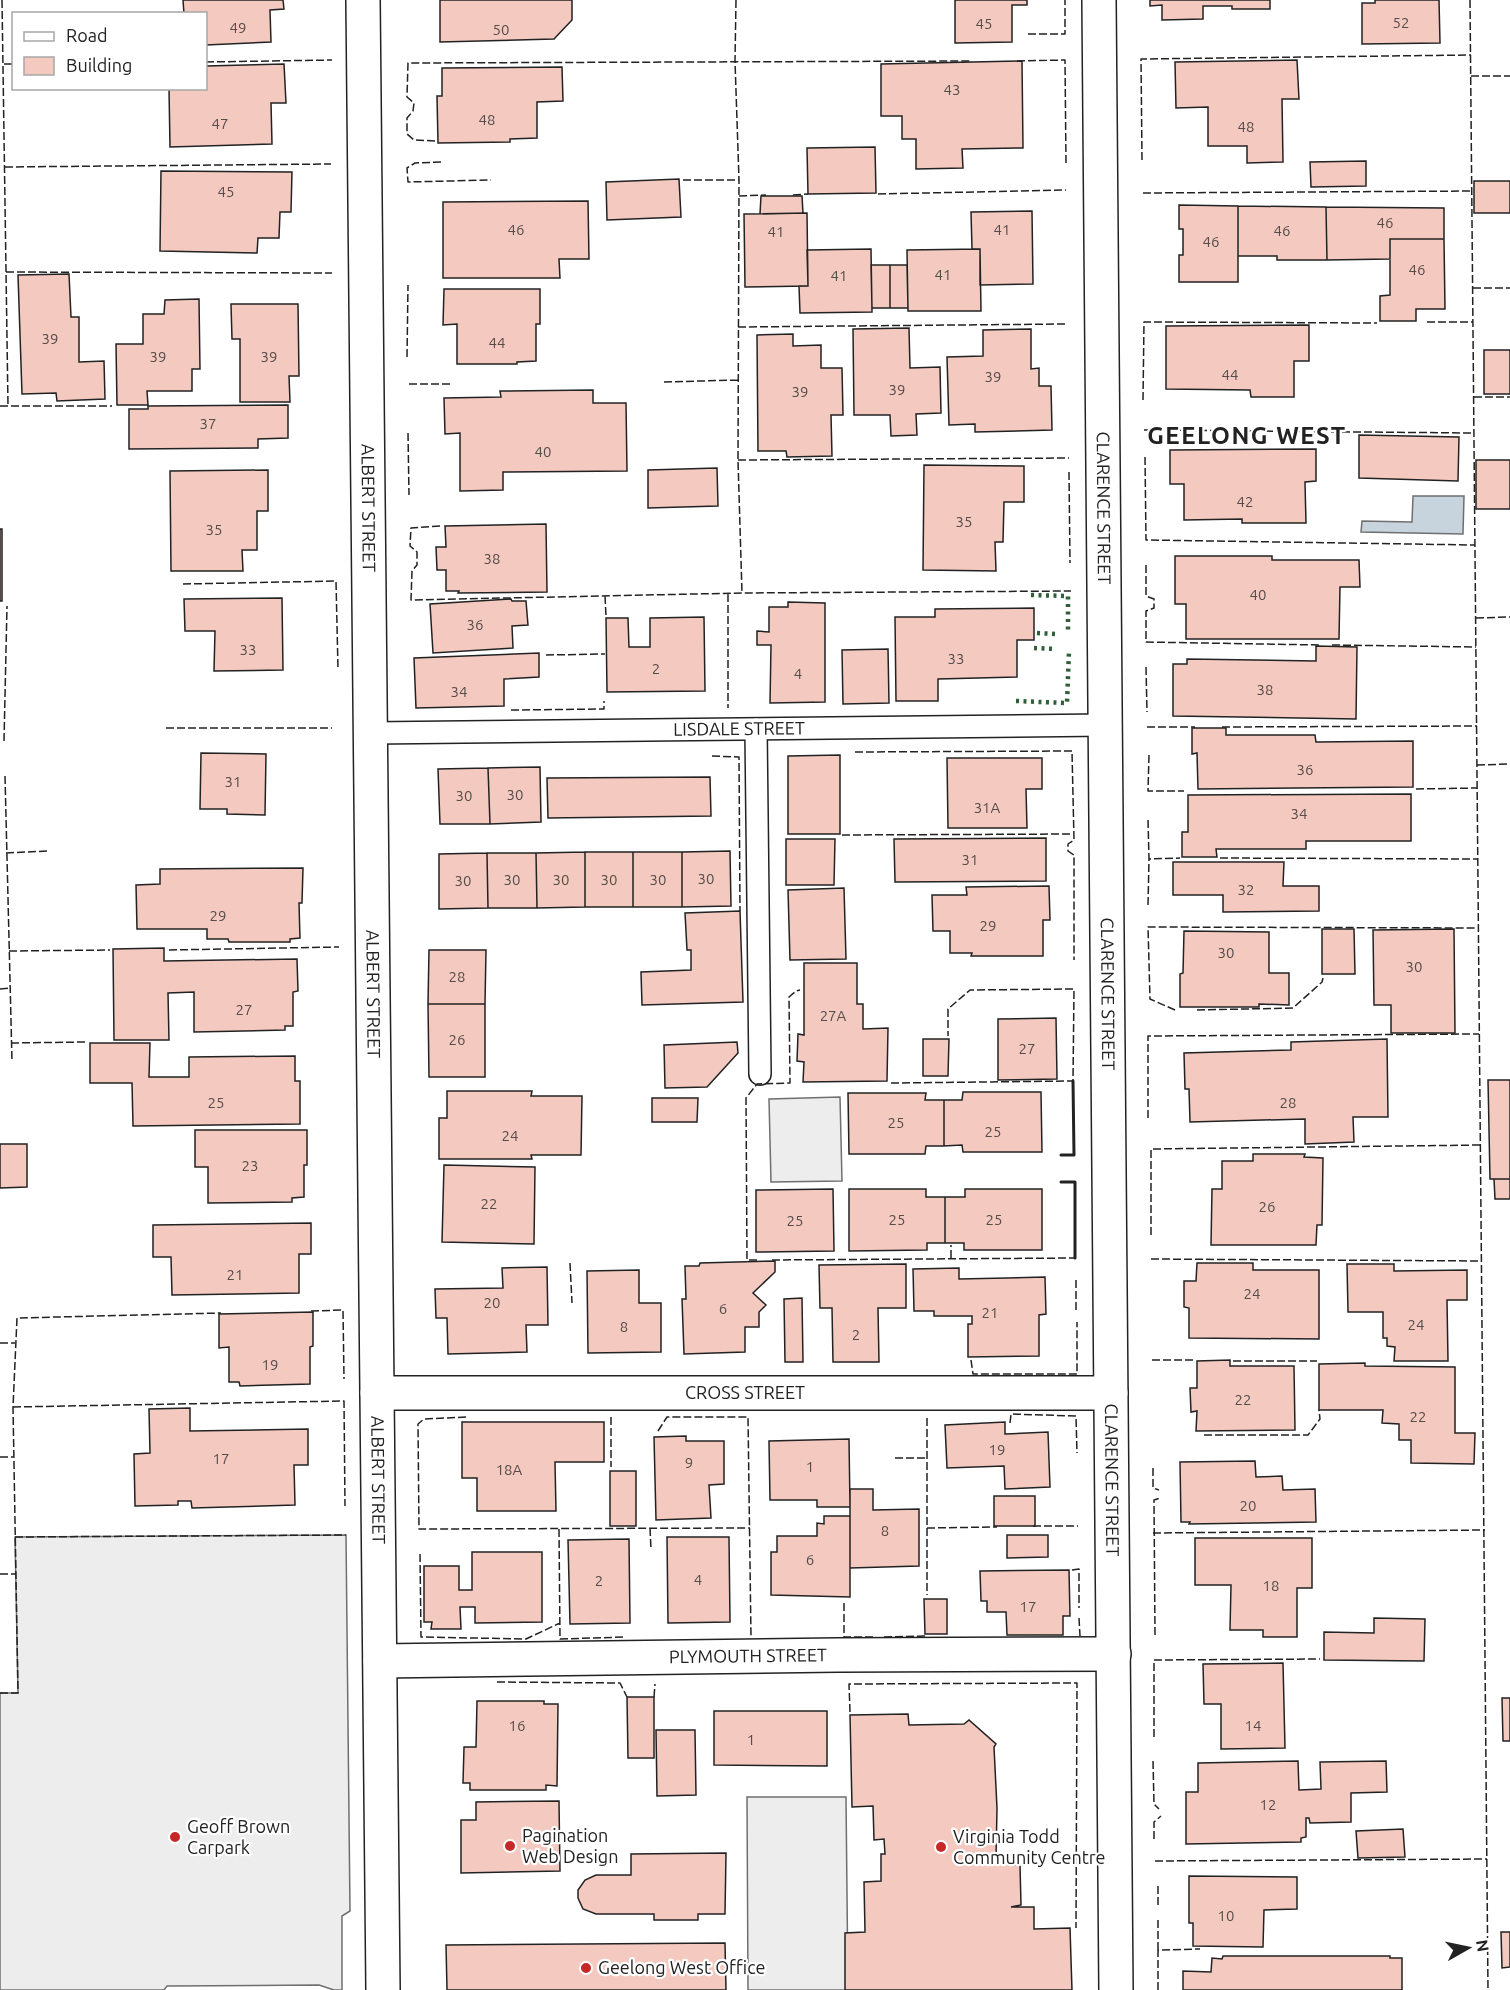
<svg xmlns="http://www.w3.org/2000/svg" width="1510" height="1990" font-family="Ubuntu,sans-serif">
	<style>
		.parking { fill: #ededed; stroke: #6f6f6f; stroke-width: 1.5 }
		.water { fill: #c7d3dd; stroke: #6f6f6f; stroke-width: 1.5 }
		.building { fill: #f3c9c0; stroke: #222; stroke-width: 1.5 }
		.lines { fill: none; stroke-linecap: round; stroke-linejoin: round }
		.service-casing { stroke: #222; stroke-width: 24 }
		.minor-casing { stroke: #222; stroke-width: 36 }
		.service { stroke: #fff; stroke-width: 21 }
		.minor { stroke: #fff; stroke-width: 33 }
		.hedge { stroke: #2f5e38; stroke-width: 4.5; stroke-dasharray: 3 4.5; stroke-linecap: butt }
		.fence { stroke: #222; stroke-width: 1.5; stroke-dasharray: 8 3; stroke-linecap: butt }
		.wall { stroke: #222; stroke-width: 3 }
		.poi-dot { fill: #c62828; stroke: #fff; stroke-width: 2 }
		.labels { text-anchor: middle; stroke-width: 4.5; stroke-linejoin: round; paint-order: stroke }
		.number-label { font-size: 15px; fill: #564c4a }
		.street-label { font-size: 18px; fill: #222; stroke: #fff }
		.poi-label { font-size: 18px; fill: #222; stroke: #fff; text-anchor: start }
		.district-label { font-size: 24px; font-weight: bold; letter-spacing: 1.5px; fill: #222; stroke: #fff }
	</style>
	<rect width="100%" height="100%" fill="#fff"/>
	<path class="parking" d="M840,1097l2,84 -71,1 -2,-83z
		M346,1535l4,376 -8,5v74h-8l-15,-5 -152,1 -3,4h-164v-297h18l-3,-156z
		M747,1797h99l2,193h-100z"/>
	<path class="water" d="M1413,496h51l-1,38 -102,-2 1,-11 50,1z"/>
	<path class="building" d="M183,0h100l1,9 -14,1 1,32 -65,3v-31h-22z
		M440,0h132v20l-18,19 -114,3z
		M955,0h72v5h-15v37l-57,1z
		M1150,0h120v9h-38v-3h-29v13l-41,1v-15l-12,1z
		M1375,0h64l1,43 -78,1v-41h13z
		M1297,60l2,39h-17l1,63 -36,1v-17h-39v-39l-32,1 -1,-46z
		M1022,61l1,87 -61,1 1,19 -47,1v-30h-14v-23h-21v-52z
		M284,64l2,39h-15l1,41 -102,3 -1,-59h37v-22z
		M562,67l1,34 -26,1v36l-27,1v3l-72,1 -1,-47h5v-28z
		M875,147l1,46 -68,1 -1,-46z
		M1366,161v25l-55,1 -1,-25z
		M161,171l131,1 -1,40h-11l-1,26h-21l-1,15 -97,-2z
		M679,179l2,38 -74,3 -1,-38z
		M1474,181h36v32h-36z
		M761,196h41l1,17 -43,1z
		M588,201l1,58h-30l1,19h-117v-76z
		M1179,205l59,1v76h-59v-27h4v-26h-4z
		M1238,206l88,1 1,53h-50v-4h-39z
		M1326,207l118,1v31h-54v20l-63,1z
		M1032,211l1,73 -53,1v-36h-8l-1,-37z
		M807,213l1,73 -63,1 -1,-73z
		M1390,239h54l1,70h-29v12h-36v-25l10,-1z
		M871,249l1,63 -72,1 -1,-27h9l-1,-36z
		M980,249l1,62h-73l-1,-61z
		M871,265h19v43h-18z
		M890,265h17l1,43h-18z
		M69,274l2,43h8v45l25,-1 1,38 -48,2 -1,-8 -34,1 -4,-119z
		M444,289h96v35h-4v37l-19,1v2h-60v-40l-14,1z
		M199,299l1,70h-8v22h-45l1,14h-31l-1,-61h27v-30h21l1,-14z
		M231,304h67l1,72h-10l1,26h-50v-63h-8z
		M1309,325v36h-15v36h-43l-1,-7 -84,-1v-63z
		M909,328l1,40 30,-1 1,46 -25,1 1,21 -26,1 -1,-21h-36l-1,-86z
		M1031,329v40l8,-1v18h12l1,44 -77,2v-8l-26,1 -2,-68 36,-1v-26z
		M793,334v12l28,-1v23h21l1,47h-12l1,41 -45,1 -1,-6h-28l-1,-116z
		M1484,350h26v44h-26z
		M593,390v13h33l1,68 -124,1v18l-43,1v-58l-15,1 -1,-36 57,-1 -1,-6z
		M288,405v33l-30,1v9l-129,1v-40h19v-3z
		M1359,435l100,2 -1,44 -99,-3z
		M1316,449v32l-11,1 1,41h-64v-4l-58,1v-36h-14v-34z
		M1476,460h34v49h-34z
		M924,465l100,1v36h-20l-1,40h-8l1,29 -73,-1z
		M717,468l1,38 -70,2v-38z
		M268,470v41h-11v39h-15l1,21h-72l-1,-100z
		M546,524l1,68 -89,1 1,-2h-13v-21h-9l-1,-23h10l-1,-21z
		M0,529h2v72h-2z
		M1175,556h97v4h87l1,27h-20l-1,52h-153v-35h-11z
		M282,598l1,72 -69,1 1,-40h-30l-1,-32z
		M511,599l1,2h14l2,24 -16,1 1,22 -80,5 -3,-49z
		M788,602l37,1v99l-55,1 1,-58h-14v-14l12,1v-25h19z
		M1034,608v32h-17v37l-79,2v22h-42l-1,-84h40v-8z
		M704,617l1,74 -98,1 -1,-74h22l1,29h21v-29z
		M1316,646l41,1 -1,72 -183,-3v-52h14v-5l129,2z
		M888,649l1,54 -46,1 -1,-54z
		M539,653v24l-35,2v27l-88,2 -2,-50z
		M1192,728h34v7h89l1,7 97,-1v46l-215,2 -1,-36 -5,1z
		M201,753l65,1 -1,61 -38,-1v-5h-27z
		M840,755v79h-52v-78z
		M947,758h95v31h-16l1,39h-79z
		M540,767l1,55 -51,2 -2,-56z
		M488,768l2,56h-50l-2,-55z
		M710,777l1,39 -163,2 -1,-40z
		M1411,794v47h-105v8h-90l1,8h-35v-25h6v-37z
		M1046,838v43l-151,1 -1,-43z
		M786,839h49l-1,46h-48z
		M730,851l1,55 -49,1v-55z
		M585,852h48v55h-48z
		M585,852v55l-48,1 -1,-55z
		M633,852h49v55h-49z
		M487,853h49l1,55h-49z
		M487,853l1,55 -49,1v-55z
		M1173,862h111l-1,24h36v25l-96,1v-17h-50z
		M303,868l-1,35h-3l1,35 -10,1v3h-61l-1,-3h-21v-10h-70l-1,-44 24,-1v-15z
		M1049,886l1,34h-7v36h-72l1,-3h-22v-22h-17l-1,-36h35l-1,-8z
		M844,888l2,71 -56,1 -2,-70z
		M740,911l3,91 -101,3 -1,-33 50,-2v-20h-4l-2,-37z
		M1322,929h32l1,45h-33z
		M1454,929l1,104h-64v-28h-17l-1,-75z
		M1184,931l85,1v41h20v32l-30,-1v3h-79v-33l3,-1z
		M164,948v13l133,-2 1,32 -5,1v34h-8v4l-91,2v-40l-26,1 1,47h-55l-1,-91z
		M429,950h57l-1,54h-57z
		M804,963h53v41h6v25l25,-1 -1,53 -84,1 1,-20 -7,-1 1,-27 6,1z
		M428,1004h57v73h-56z
		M1056,1018l1,61 -59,1v-61z
		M923,1039h26l-1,37h-25z
		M1387,1039l1,78h-35l1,25 -49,2v-25l-115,3 -1,-33h-4l-1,-36 107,-3v-8z
		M737,1042l1,11 -31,34 -42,1 -1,-43z
		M90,1043h60l-1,34h40v-20l106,-1v25h5v43l-167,2 -1,-43h-42z
		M1488,1080h22v99h-20z
		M447,1091h85l-1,5h51l-1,59h-50l1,4h-93v-41h8z
		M963,1092h78l1,60h-79l-1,-7 -18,1v-46h18z
		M848,1093h78l-1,7h19v46h-18l-1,8h-76z
		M652,1098h46l-1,24h-45z
		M195,1130h112v35h-3v32l-12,1v4l-84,1v-36h-13z
		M0,1144h27v43l-27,1z
		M1253,1154h52l-1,3 19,1 -1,67h-5l-1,20h-105l1,-56h10v-28h31z
		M444,1165l91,2 -1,77 -92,-2z
		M1494,1179h16v20h-15z
		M833,1189l1,62 -78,1v-62z
		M849,1189h77v8h19v46h-18v7l-78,1z
		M965,1189h77v61h-78v-7h-19v-46h20z
		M311,1223v31h-12v39l-127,2 -1,-38h-18v-32z
		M775,1261v11l-22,21 13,12 -7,7v15h-14v25l-61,2 -2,-55h4l-1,-33h14l1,-3z
		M1197,1263h56v7h66v69l-130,-1v-30l-5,-1v-26h12z
		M906,1264v44h-28l1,54h-46l-1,-54h-12l-1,-43z
		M1347,1264h47v7l73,-1v30h-20l1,61h-54l1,-14 -8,-1v-8h-4v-26h-35z
		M547,1267l1,58h-22l1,27 -79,2 -1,-36h-11l-1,-29 68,-1 -1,-20z
		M959,1268v11l86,-2 1,37 -7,1v41l-71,1v-33h4v-8h-38v-5h-20l-1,-42z
		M639,1270v33h22v49l-73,1 -1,-82z
		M802,1298l1,64h-18l-1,-63z
		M313,1312v34l-3,1v37l-70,2 -1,-4h-10v-35l-10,1v-34z
		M1230,1360v6h64l1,64 -99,1 1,-20 -6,1 -1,-24h7v-27z
		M1365,1363v3l90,1v66h20l-1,31 -63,-1v-23h-12v-16l-17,-1 1,-13h-64v-46z
		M190,1408v23l118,-2v36h-14l1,40 -103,3 -1,-7h-13v4l-43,1 -1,-52 16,-1 -1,-44z
		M462,1422h142v40h-49l1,49h-79v-33h-15z
		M1005,1422v12l43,-2 2,55 -45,2 -1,-23 -57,2 -2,-43z
		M686,1436v5h38v43l-15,1 2,33 -55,2 -2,-83z
		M849,1439l1,68h-33v-7h-47l-1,-59z
		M1255,1461l1,16 26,-1 1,14 32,-1 1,33 -127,2 1,-2h-9l-1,-60z
		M610,1471h26v55h-26z
		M850,1489h23v21l46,-1v57l-69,2z
		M994,1496h41v30h-41z
		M824,1516h26v81l-79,-2v-43h6v-16h40v-13l7,1z
		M1007,1535h41v22l-41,1z
		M667,1537h62l1,85 -62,1z
		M1195,1538h117v50h-15v49h-34v-7h-33l1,-45h-36z
		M629,1539l1,84 -60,1 -2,-84z
		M472,1552h70v70l-67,1v-16h-15l1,22h-30l1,-7h-8v-56h35v24h13z
		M1069,1570l1,46h-7v19h-56l-1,-23h-19v-11h-6l-1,-30z
		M924,1599h23v35h-22z
		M1374,1618l51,1 -1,42 -100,-1v-28l50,1z
		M1283,1663l2,85 -64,1v-45h-17l-1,-40z
		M627,1697h27v61h-26z
		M1502,1698h8v43h-7z
		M477,1701h67v3h14l-1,82 -11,-1v5h-76v-7h-7l1,-36h12z
		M714,1711h113v55l-113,-1z
		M908,1714l1,11 55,-1 5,-4 27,24 -2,3 3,61 -1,50h13l1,7h10l1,40 -10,2h23v22l36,-1 2,62h-227v-57l20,-1 -1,-50 17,-1v-27h4l-1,-15 -10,1 -1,-34 -21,1 -2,-92z
		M656,1730h39l1,65 -39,1z
		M1298,1761l1,29 22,-1 -1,-27 66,-1 1,31 -36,1v29l-41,1 -1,-5h-3v19l-5,1v4l-115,2v-52h12v-29z
		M559,1801l1,70 -99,2v-53h15v-18z
		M1403,1829l2,28 -47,1 -2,-27z
		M726,1853l-1,61h-27v6h-44v-6h-58l-13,-5 -5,-11v-8l7,-10 11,-5h35v-21z
		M1189,1876l108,1v32l-33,1 -1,37 -70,-1v-23h-4z
		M1501,1932h9v35l-8,1z
		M725,1943l1,47h-279l-1,-45z
		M1223,1956h167v2h12v32h-219v-19l28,1 1,-14 10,1z"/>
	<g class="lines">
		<defs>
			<g id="service">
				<path d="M756,729l4,345"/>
				<path id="s1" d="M371,733l735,-8"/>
			</g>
			<g id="minor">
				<path id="s2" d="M363,0l20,1990"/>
				<path id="s3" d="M1099,0l17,1990"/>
				<path id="s4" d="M377,1393h734"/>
				<path id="s5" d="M380,1661l458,-6 276,-1"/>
			</g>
		</defs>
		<use href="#service" class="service-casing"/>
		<use href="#minor" class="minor-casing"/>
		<use href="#service" class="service"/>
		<use href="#minor" class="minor"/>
		<path class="hedge" d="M1031,595l37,1v35
			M1037,633l18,1
			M1034,648l21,1
			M1016,701l51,2 2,-52"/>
		<path class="fence" d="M2,0l6,406
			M736,0l-1,61 4,119 -1,280 4,133
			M1470,0l18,1990
			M1028,34h37v-34
			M1017,61l48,-1 1,103
			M206,62l126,-2
			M4,64h10
			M1471,76h39
			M435,141l-21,-1 -7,-6v-16l6,-7 1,-8 -7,-6 1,-34 564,-2
			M1142,160l-1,-101 330,-4
			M441,162l-26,1 -8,5 1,14 83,-2
			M5,167l326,-3
			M683,180h56
			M1143,193l329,-2
			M878,194l188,-4
			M793,195l15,-1
			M739,196l27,-1
			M6,272l326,1
			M1473,288h37
			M1427,322h46
			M738,327l329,-3
			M407,357l1,-72
			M664,382l74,-2
			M409,384h41
			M1474,397h36
			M1143,400l1,-78 233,1
			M0,406h112
			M1144,430l329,3
			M408,433l1,62
			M1145,457l1,83 329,5
			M738,460l331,-2
			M1069,472l1,91
			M440,526l-29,2 -1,18 7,6v13l-5,6 -1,29 331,-7 329,-2
			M1146,565v31l8,3v9l-8,3v31l174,3
			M183,584l153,-3 2,88
			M728,594v114
			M605,596l1,20
			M1476,618l34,-1
			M1332,645l144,2
			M546,655l59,-1
			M1146,667l1,45
			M511,710l93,-1v-8
			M1147,727h48
			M1222,727l255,-1
			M166,728h166
			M4,741l3,-135
			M855,752l217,-1 2,89 -6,4v7l6,4v105
			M1149,755l-1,36h36
			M712,756l27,1 1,154
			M1477,765l33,-1
			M5,776l7,285
			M1416,789l61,-1
			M1148,820l1,39 31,-1
			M842,835l231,-1
			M6,853l41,-2
			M1220,858l258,1
			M1148,905l1,-46
			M169,950l170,-3
			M9,951l101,-1
			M0,989l11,-1
			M1175,1010l-25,-11 -2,-72 331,1
			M1197,1010l96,-2 29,-26 1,-4
			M11,1043l74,-1
			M891,1083l182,-2 1,-92 -104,1 -22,19v27
			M1148,1118v-82l331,-2
			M1151,1235v-86l330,-4
			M951,1258v-13
			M1151,1259l331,2
			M757,1260h-10l-1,-162 11,-14 33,-1 -1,-86 7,-6 4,-1
			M772,1260l303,-2
			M570,1263l2,40
			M1076,1280v30
			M311,1311l32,-1 1,69
			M0,1343h15
			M971,1360l2,14h104v-52
			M1152,1360h42
			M1233,1361h84
			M13,1407l331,-6 1,105
			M466,1417l-42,2 -6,5 1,105 331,-1
			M611,1417v50
			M927,1418v177
			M1010,1423l1,-9 65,2 1,37
			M658,1431l9,-14h81l3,220
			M1204,1435h104l12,-16 -1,-9
			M0,1457h13
			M895,1458h32
			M1153,1468v20l6,2
			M1033,1526h45
			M650,1528l1,21
			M927,1528l70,-1
			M559,1529l1,110 65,-2
			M1153,1533l332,-3
			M15,1537l331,-2
			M420,1554l1,83 105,2 34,-16
			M1072,1570l7,-1v39
			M0,1574h16
			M844,1603v34h30
			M1079,1618l1,18
			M1155,1635l-1,-135 6,-2
			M884,1637l41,-1
			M497,1682l123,1 7,14
			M0,1693h18l-5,-286 4,-89 204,-5
			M654,1697l1,-13
			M850,1712l-1,-28 228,-1 -1,245
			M1154,1737v-77l166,-1
			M1153,1761l1,43 5,5
			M1154,1839v-17l7,-6
			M1155,1861l332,-2
			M1158,1886v22
			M1158,1950v-30
			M1158,1990v-40l42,-1"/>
		<path class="wall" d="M1061,1155h13l-1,-74
			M1061,1182h14v76"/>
	</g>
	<g class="poi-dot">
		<circle cx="175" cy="1837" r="6"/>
		<circle cx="510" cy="1846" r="6"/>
		<circle cx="941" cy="1847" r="6"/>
		<circle cx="586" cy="1968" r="6"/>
	</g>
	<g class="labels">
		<g class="number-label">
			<text x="1401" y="28">52</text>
			<text x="984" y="29">45</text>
			<text x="238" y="33">49</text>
			<text x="501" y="35">50</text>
			<text x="952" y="95">43</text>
			<text x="487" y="125">48</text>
			<text x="220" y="129">47</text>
			<text x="1246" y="132">48</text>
			<text x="226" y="197">45</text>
			<text x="1385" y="228">46</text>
			<text x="516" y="235">46</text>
			<text x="1002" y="235">41</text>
			<text x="1282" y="236">46</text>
			<text x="776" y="237">41</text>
			<text x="1211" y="247">46</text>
			<text x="1417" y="275">46</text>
			<text x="943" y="280">41</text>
			<text x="839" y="281">41</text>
			<text x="50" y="344">39</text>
			<text x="497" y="348">44</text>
			<text x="158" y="362">39</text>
			<text x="269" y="362">39</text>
			<text x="1230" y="380">44</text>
			<text x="993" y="382">39</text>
			<text x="897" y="395">39</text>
			<text x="800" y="397">39</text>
			<text x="208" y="429">37</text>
			<text x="543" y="457">40</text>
			<text x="1245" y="507">42</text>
			<text x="964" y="527">35</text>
			<text x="214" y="535">35</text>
			<text x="492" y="564">38</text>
			<text x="1258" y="600">40</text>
			<text x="475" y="630">36</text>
			<text x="248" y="655">33</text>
			<text x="956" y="664">33</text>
			<text x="656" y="674">2</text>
			<text x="798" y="679">4</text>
			<text x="1265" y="695">38</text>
			<text x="459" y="697">34</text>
			<text x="1305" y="775">36</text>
			<text x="233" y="787">31</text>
			<text x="515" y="800">30</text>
			<text x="464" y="801">30</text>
			<text x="987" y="813">31A</text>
			<text x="1299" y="819">34</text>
			<text x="970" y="865">31</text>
			<text x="706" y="884">30</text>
			<text x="512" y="885">30</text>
			<text x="561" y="885">30</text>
			<text x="609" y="885">30</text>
			<text x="658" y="885">30</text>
			<text x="463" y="886">30</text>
			<text x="1246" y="895">32</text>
			<text x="218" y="921">29</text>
			<text x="988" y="931">29</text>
			<text x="1226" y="958">30</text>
			<text x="1414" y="972">30</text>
			<text x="457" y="982">28</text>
			<text x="244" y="1015">27</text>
			<text x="833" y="1021">27A</text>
			<text x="457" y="1045">26</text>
			<text x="1027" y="1054">27</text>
			<text x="216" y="1108">25</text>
			<text x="1288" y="1108">28</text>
			<text x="896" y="1128">25</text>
			<text x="993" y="1137">25</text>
			<text x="510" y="1141">24</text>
			<text x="250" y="1171">23</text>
			<text x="489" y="1209">22</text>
			<text x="1267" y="1212">26</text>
			<text x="897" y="1225">25</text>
			<text x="994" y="1225">25</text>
			<text x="795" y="1226">25</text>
			<text x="235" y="1280">21</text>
			<text x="1252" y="1299">24</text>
			<text x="492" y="1308">20</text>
			<text x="723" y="1314">6</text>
			<text x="990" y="1318">21</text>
			<text x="1416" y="1330">24</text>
			<text x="624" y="1332">8</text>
			<text x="856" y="1340">2</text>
			<text x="270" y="1370">19</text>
			<text x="1243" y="1405">22</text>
			<text x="1418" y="1422">22</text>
			<text x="997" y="1455">19</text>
			<text x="221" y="1464">17</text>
			<text x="689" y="1468">9</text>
			<text x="810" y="1472">1</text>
			<text x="509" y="1475">18A</text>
			<text x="1248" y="1511">20</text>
			<text x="885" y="1536">8</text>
			<text x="810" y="1565">6</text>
			<text x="698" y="1585">4</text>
			<text x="599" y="1586">2</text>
			<text x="1271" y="1591">18</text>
			<text x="1028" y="1612">17</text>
			<text x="517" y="1731">16</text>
			<text x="1253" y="1731">14</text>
			<text x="751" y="1745">1</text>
			<text x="1268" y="1810">12</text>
			<text x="1226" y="1921">10</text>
		</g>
		<g class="street-label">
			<text dy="6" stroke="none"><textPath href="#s2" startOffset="508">ALBERT STREET</textPath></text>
			<text dy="6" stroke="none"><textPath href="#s3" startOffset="508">CLARENCE STREET</textPath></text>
			<text dy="6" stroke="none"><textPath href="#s1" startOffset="368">LISDALE STREET</textPath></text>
			<text dy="6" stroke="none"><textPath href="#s2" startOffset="994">ALBERT STREET</textPath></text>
			<text dy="6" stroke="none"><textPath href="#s3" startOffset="994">CLARENCE STREET</textPath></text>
			<text dy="6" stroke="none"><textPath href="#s4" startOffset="368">CROSS STREET</textPath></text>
			<text dy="6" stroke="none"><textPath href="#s2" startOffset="1480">ALBERT STREET</textPath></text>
			<text dy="6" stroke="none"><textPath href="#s3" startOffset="1480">CLARENCE STREET</textPath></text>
			<text dy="6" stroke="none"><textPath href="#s5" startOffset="368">PLYMOUTH STREET</textPath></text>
		</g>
		<g class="poi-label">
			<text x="187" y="1833">Geoff Brown<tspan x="187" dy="21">Carpark</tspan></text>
			<text x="522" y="1842">Pagination<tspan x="522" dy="21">Web Design</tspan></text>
			<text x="953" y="1843">Virginia Todd<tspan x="953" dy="21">Community Centre</tspan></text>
			<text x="598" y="1974">Geelong West Office</text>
		</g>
		<g class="district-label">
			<text x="1247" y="444">GEELONG WEST</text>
		</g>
	</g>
	<rect x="12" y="12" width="195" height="78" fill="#ffffff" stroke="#a7a7a7" stroke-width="1.5"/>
	<rect x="24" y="32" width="30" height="9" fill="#ffffff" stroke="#a7a7a7" stroke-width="1.5"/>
	<text x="66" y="42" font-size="18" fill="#222222">Road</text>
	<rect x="24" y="57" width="30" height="18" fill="#f3c9c0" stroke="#a7a7a7" stroke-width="1.5"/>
	<text x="66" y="72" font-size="18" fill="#222222">Building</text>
	<g transform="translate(1468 1948) rotate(81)" stroke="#ffffff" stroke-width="4.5" paint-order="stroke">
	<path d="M0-4.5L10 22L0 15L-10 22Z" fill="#222222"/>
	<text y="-9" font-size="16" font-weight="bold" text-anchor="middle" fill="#222222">N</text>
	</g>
</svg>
